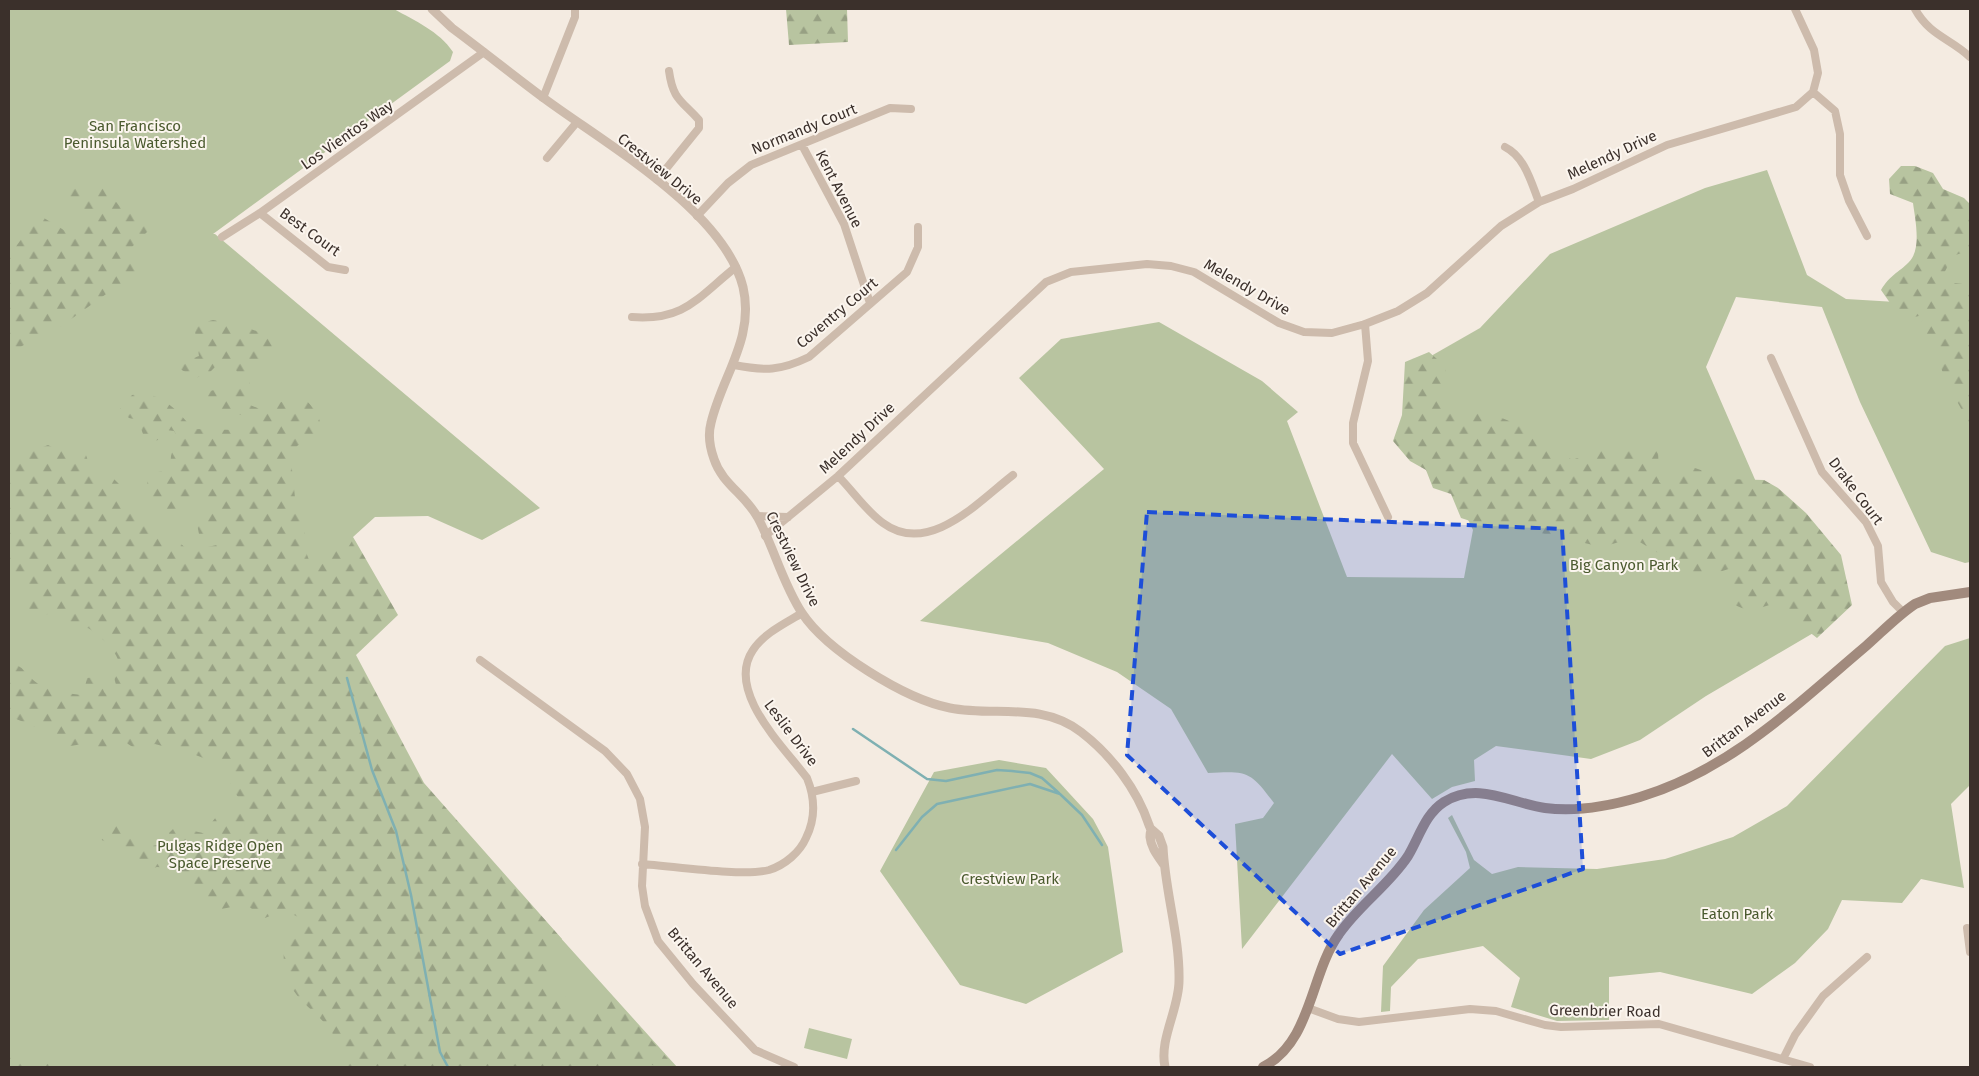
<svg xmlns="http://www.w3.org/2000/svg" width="1979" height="1076" font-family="'Fira Sans',sans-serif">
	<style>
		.green { fill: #b8c4a0 }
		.forest { fill: url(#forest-firs) }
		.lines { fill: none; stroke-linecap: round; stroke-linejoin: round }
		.stream { stroke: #7fb0b2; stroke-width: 2.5 }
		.minor { stroke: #cdbbac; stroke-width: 8 }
		.tertiary { stroke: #cdbbac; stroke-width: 9 }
		.secondary { stroke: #a18a7d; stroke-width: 10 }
		.marked { fill: #1d4ed8; fill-opacity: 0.2; stroke: #1d4ed8; stroke-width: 4; stroke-dasharray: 10 6; stroke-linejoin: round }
		.labels { text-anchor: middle; stroke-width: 4; stroke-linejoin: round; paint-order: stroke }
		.park-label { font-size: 15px; fill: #4a5a2e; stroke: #fbf5ee }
		.street-label { font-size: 15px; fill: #3b302b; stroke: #fbf5ee }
	</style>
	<defs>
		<pattern id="forest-firs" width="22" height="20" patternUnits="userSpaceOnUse" patternTransform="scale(1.25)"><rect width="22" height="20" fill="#b8c4a0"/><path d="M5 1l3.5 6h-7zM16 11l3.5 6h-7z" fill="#97a083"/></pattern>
	</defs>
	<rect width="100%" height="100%" fill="#f4ebe1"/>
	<path class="green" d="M9,9h385c21,12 45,22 59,43l-3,9 -237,173h2l325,274 -58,32 -54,-24 -53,1 -22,20 3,5 -1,113 66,128 256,284h-668z
		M1767,170l40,105 39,24 50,3 74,-84v344l-5,1 -34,-11 -71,-150 -38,-95 -86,-10 -30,70 54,124 72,131 -126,74 -66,44 -49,19 -95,-13 -22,14 1,21 -23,6 -20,12 -40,-45 -150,195 -7,-125 28,-6 11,-15c-24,-32 -26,-32 -66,-30l-37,-64 -54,-37 -69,-29 -128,-22 184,-152 -85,-91 42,-39 98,-17 103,59 36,31 -11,9 60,156 117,1 9,-48 -39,-81 -17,-85 63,-36 70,-74 155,-66z
		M1970,638v147l-19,19 13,84 -43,-9 -19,24 -60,-3 -14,29 -33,34 -43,31 -92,-22 -51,5v43l-52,1 -46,-14 9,-29 -37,-32 -65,13 -27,28 -1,24 -9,1 2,-46 41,-56 46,-42 -4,-16 -18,-34 4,-3 22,45 18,14 26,-7 79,2 68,-10 68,-22 54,-31 158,-160z
		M999,760l47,8 47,51 15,28 15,105 -97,52 -66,-19 -80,-114 54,-99z
		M809,1028l43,11 -5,20 -43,-11z"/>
	<path class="forest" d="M786,9h61l1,33 -59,3z
		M1901,166h14l18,7 10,16 21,9 6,6v46l-17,6 -13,25 30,4v140l-23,-42 -6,-15 8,-11 -18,-10 -11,-15 3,-17 -21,5 -21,-30c9,-15 17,-17 28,-28 13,-13 6,-43 4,-59l-23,-9 -1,-15z
		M78,184l23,1 25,28 25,-2 1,16 -21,21 6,24 -77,55 -38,19 -13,12v-102l30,-41 33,20 13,-14 -21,-23z
		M213,320c22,4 50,8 64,27l-4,13 -22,1 -3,43c21,9 15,7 33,-2 7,-3 18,-2 25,-2l11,12 3,10 -8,15 -15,9 -6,14 5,47 10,15 -3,22 6,16 12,5c9,-7 8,-17 18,-21l7,7 6,-10 4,1 42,73 -42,40 68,128 138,156c-12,12 -17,36 -11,52 14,5 26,9 30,24l8,2 25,-19 61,69c-17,0 -48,-8 -63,0h-269c2,-6 -1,-12 -3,-18 -12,-33 -36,-39 -50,-64 -6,-11 -7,-25 -6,-37l18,-16 -2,-14 -16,-8 -19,8 -20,-14 -23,5 -16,-7 -14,-20 -20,-14 -15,-1 -11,3 -13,-22 -8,1 -26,-10 -2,-8c7,-4 20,-9 27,-9 11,9 11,18 20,25l27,-4 -2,-10 6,-6 28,6 18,-22 13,3 5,-2v-14l-10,-12 3,-4c-15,-27 -50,-30 -77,-38 -16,4 -13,10 -30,-2l-11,7 -16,-2 -10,-4 -29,5 -5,-2 -9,-15 -36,-15v-53c15,2 17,12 28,20 12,8 32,11 46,12l4,-17 8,-1 8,6 1,9 10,5 4,-4 -4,-16 4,-2c8,-18 -16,-38 -30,-47l-12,2 -24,-19 -12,8 -13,-11 -3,-23 -15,-6v-97l5,-31c11,-5 22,0 34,-6l10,5 27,2 8,24 11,5 9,-3 7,7 6,22 7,8 21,17 18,4 17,15 37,-8 -2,-6 -9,-3h-16l-3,-15 5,-5 9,-2 2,-4 -2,-7 -9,-12 -3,2 -4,14 -16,9 -28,-11 -3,-21 3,-3 5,1 3,-8 12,-3 1,-13 6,-20 -3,-5 -8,-1 -8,10 -8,2 -7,-8 -5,-14 -9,-2 -9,-9 12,-14c27,-6 45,15 61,34l45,1 9,-5 -3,-9c-14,-5 -27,-6 -39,-15l1,-9 12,-3 14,2 6,-4v-14l-7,-10h-12l-9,9 -14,6 -16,-9 3,-7 16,-6 -4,-24 3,-8z
		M1429,352l17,15 -2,46c13,0 27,-3 39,0 33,6 63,28 89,47l36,-13 50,1 1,34 11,5 22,-20 35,12 37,1 14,8 28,25 35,42 11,50 -35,33 -44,-34 -24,7 -19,-8 5,-36 -35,11 -67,-40 -31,9 -79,-18h-28l-34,-11 -10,-24 -18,-6 -7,-18 -16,-9 -17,-20 9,-26 3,-53z
		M9,1046c8,5 10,16 20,19 13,4 25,-10 40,2h-60z"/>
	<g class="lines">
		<path class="stream" d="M347,678l25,92 24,61 15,64 29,157 8,15
			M853,729l74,50 19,2 51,-11 15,1 18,2 12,5 17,15
			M896,850l26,-33 15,-13 93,-20 30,10 22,21 20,30"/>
		<path class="minor" d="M1915,9c15,27 35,29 55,48
			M1813,92l22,19 5,23v41l9,26 18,35
			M543,98l32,-81v-8
			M802,145l42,79 26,79
			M1505,147c20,10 26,35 34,55
			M547,158l30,-36
			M657,180l42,-52v-8c-18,-20 -26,-20 -30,-49
			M260,213l68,54 17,3
			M697,216l31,-33 23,-18 139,-57 21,1
			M222,237l38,-24 224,-161
			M632,317c53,4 66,-20 104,-50
			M1365,324l3,37 -15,62v20l35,74
			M1771,358l51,114 44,50 12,24 3,36 12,20 10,10
			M734,365c31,6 46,6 75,-8l98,-85 11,-25v-20
			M838,476c15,15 28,35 45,47 46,34 96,-22 130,-48
			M757,516l31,1
			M765,536l73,-60 208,-194 25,-10 76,-8 24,2 23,6 85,51 25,9 28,1 33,-9 33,-13 29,-18 74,-67 38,-24 34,-13 94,-44 129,-38 17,-15 5,-19 -4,-23 -19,-41
			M480,660l125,91 22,23 13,25 5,28 -3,59 3,20 13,35 35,43 62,66 39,17
			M812,792l44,-11
			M642,864c31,2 101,13 127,6 16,-5 31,-18 37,-32 10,-20 9,-40 1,-60 -23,-31 -82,-87 -54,-128 11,-17 33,-27 49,-37
			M1967,928l3,24
			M1308,1008l30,11 21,3 111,-13 26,2 49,14 16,2 98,-3 151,43
			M1783,1059l12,-24 28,-39 44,-39"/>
		<path class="tertiary" d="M432,9l20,19c31,23 62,48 93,71 61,45 179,112 198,188 12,51 -21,89 -32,136 -3,11 -1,25 3,36 8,25 32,36 44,59 16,30 25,66 44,95 25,38 103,86 148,95 45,9 90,-7 131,24 30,23 56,57 68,93 4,10 1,2 1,12 1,11 8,19 14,28
			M1151,829l8,7 4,11c2,45 17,89 16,134 0,28 -20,58 -14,86"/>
		<path class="secondary" d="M1263,1067c49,-25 47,-93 76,-133 20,-29 50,-49 69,-78 11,-18 17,-42 36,-54 34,-21 66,1 101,6 31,4 65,-2 95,-11 90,-27 155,-91 226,-151 16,-14 31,-30 49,-42l15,-6 40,-6"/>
	</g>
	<path class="marked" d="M1147,512l415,17 21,340 -243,85 -213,-199z"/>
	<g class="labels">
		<g class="park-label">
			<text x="135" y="131">San Francisco<tspan x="135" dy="17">Peninsula Watershed</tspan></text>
			<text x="1624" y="570">Big Canyon Park</text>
			<text x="220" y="851">Pulgas Ridge Open<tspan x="220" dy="17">Space Preserve</tspan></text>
			<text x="1010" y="884">Crestview Park</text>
			<text x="1737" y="919">Eaton Park</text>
		</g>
		<g class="street-label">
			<text transform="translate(804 129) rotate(-22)" y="5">Normandy Court</text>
			<text transform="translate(347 135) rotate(-35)" y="5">Los Vientos Way</text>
			<text transform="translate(1612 155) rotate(-25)" y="5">Melendy Drive</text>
			<text transform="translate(660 169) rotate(39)" y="5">Crestview Drive</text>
			<text transform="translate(839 189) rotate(63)" y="5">Kent Avenue</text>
			<text transform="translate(310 232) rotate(36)" y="5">Best Court</text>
			<text transform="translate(1247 287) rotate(30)" y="5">Melendy Drive</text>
			<text transform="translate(837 313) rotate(-40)" y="5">Coventry Court</text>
			<text transform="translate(857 438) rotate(-43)" y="5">Melendy Drive</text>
			<text transform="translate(1856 491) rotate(53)" y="5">Drake Court</text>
			<text transform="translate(793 559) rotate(64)" y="5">Crestview Drive</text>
			<text transform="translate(1744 724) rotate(-37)" y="5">Brittan Avenue</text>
			<text transform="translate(791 733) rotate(53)" y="5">Leslie Drive</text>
			<text transform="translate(1361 887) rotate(-50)" y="5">Brittan Avenue</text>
			<text transform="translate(703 968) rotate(50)" y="5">Brittan Avenue</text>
			<text transform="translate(1605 1011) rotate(1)" y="5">Greenbrier Road</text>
		</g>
	</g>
	<rect width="1979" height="1076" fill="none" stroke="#3b302b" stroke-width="20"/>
</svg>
